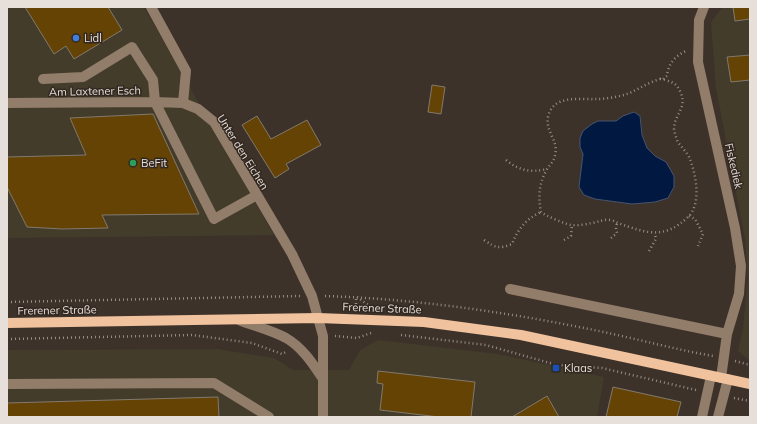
<svg xmlns="http://www.w3.org/2000/svg" width="757" height="424" font-family="Mulish,sans-serif">
	<style>
		.commercial { fill: #433c2a }
		.water { fill: #011841; stroke: #46546f }
		.building { fill: #654304; stroke: #82796d }
		.lines { fill: none; stroke-linecap: round; stroke-linejoin: round }
		.path { stroke: #978e87; stroke-width: 2.5; stroke-dasharray: 1 3; stroke-linecap: butt }
		.minor { stroke: #927c6a; stroke-width: 10 }
		.major { stroke: #f0c29d; stroke-width: 10 }
		.shop-dot { fill: #3f7fe0; stroke: #332820; stroke-width: 1.5 }
		.leisure-dot { fill: #2e9e5b; stroke: #332820; stroke-width: 1.5 }
		.transit-dot { fill: #1a4fb4; stroke: #332820; stroke-width: 1.5 }
		.labels { text-anchor: middle; stroke-width: 3; stroke-linejoin: round; paint-order: stroke }
		.poi-label { font-size: 11px; fill: #e6dfda; stroke: #332820; text-anchor: start }
		.street-label { font-size: 11px; fill: #e6dfda; stroke: #332820 }
	</style>
	<rect width="100%" height="100%" fill="#3d322a"/>
	<path class="commercial" d="M7,7h137l130,228 -267,3z
		M723,7h27v354l-12,-10 5,-23 5,-49 -3,-40 -29,-151 -5,-66z
		M378,340l120,14 106,23 -7,40h-590v-67l210,-1 57,9 19,12h56l11,-20z"/>
	<path class="water" d="M634,112l6,4 2,19 5,13 8,8 11,6 8,14v11l-6,11 -13,4 -23,2 -37,-5 -11,-4 -5,-8 4,-33 -3,-7v-9l3,-7 9,-7 6,-3h18l7,-5z"/>
	<path class="building" d="M25,7h83l14,23 -48,29 -8,-13 -12,8z
		M733,7h17v12l-15,2z
		M750,55v25l-19,2 -4,-25z
		M432,85l13,2 -4,27 -13,-2z
		M153,114l46,100 -97,1 6,13 -46,1 -35,-2 -20,-40v-30l79,-2 -16,-37z
		M257,116l14,23 36,-19 14,25 -35,19 3,5 -14,9 -33,-53z
		M378,371l97,11 -4,35h-32l-59,-7 3,-26 -6,-1z
		M613,387l68,15 -4,15h-71z
		M547,396l12,21h-47z
		M218,397l1,20h-212v-14z"/>
	<g class="lines">
		<path class="path" d="M660,79c4,0 8,2 11,3 5,2 7,5 9,9 8,17 -5,22 -6,37 0,3 1,6 2,9 2,8 9,12 13,20 7,16 13,47 -1,60 -24,23 -42,16 -70,6 -3,-1 -5,-3 -8,-3 -7,-1 -11,2 -18,3 -6,1 -14,3 -21,2 -6,-1 -25,-9 -30,-13 -3,-15 -2,-28 5,-41 3,-6 8,-9 9,-16 4,-14 -10,-24 -7,-38 5,-23 31,-17 49,-18 9,0 18,-2 27,-4 12,-4 23,-12 36,-16z
			M663,79l4,-3c1,-12 8,-20 19,-25
			M506,160c12,10 24,13 41,9
			M689,216l6,3 8,15 -5,12
			M611,238l6,-5 -1,-5 1,-5
			M484,240c12,8 15,9 28,4 6,-15 14,-25 29,-32
			M564,240l7,-4 1,-11
			M649,251l7,-12 -1,-5
			M325,296c91,3 181,16 269,34 40,8 79,19 119,26
			M357,297l14,10
			M7,302l293,-6
			M356,308v-11
			M401,335l85,10 71,20 45,3 94,22
			M335,336l22,2 14,-5
			M7,339l185,-4 60,8 30,11 4,-2
			M735,361l15,4
			M734,398l16,3"/>
		<path class="minor" d="M151,7l35,64 -3,32 15,6 16,13 78,132 20,42 11,40v81
			M704,7l-5,13 -1,42 37,166 6,38 -2,28 -12,40 -6,44
			M43,79l40,-2 49,-30 21,33 2,22 59,117 43,-24
			M7,103l148,-1 28,1
			M510,289l217,45
			M239,320c15,6 32,10 47,18 16,9 27,26 37,41
			M7,384l207,-1 55,34
			M702,417l9,-41
			M718,417l10,-38"/>
		<path class="major" d="M7,323l311,-5 106,4 97,13 229,49"/>
	</g>
	<circle class="shop-dot" cx="76" cy="38" r="4"/>
	<circle class="leisure-dot" cx="133" cy="163" r="4"/>
	<rect class="transit-dot" x="552" y="364" width="8" height="8" rx="2"/>
	<g class="labels">
		<g class="poi-label">
			<text x="84" y="42">Lidl</text>
			<text x="141" y="167">BeFit</text>
			<text x="564" y="372">Klaas</text>
		</g>
		<g class="street-label">
			<text transform="translate(95 91) rotate(-1)" y="4">Am Laxtener Esch</text>
			<text transform="translate(243 152) rotate(58)" y="4">Unter den Eichen</text>
			<text transform="translate(734 166) rotate(77)" y="4">Fiskediek</text>
			<text transform="translate(382 308) rotate(2)" y="4">Frerener Straße</text>
			<text transform="translate(57 310) rotate(-1)" y="4">Frerener Straße</text>
		</g>
	</g>
	<rect width="757" height="424" fill="none" stroke="#e6dfda" stroke-width="16"/>
</svg>
